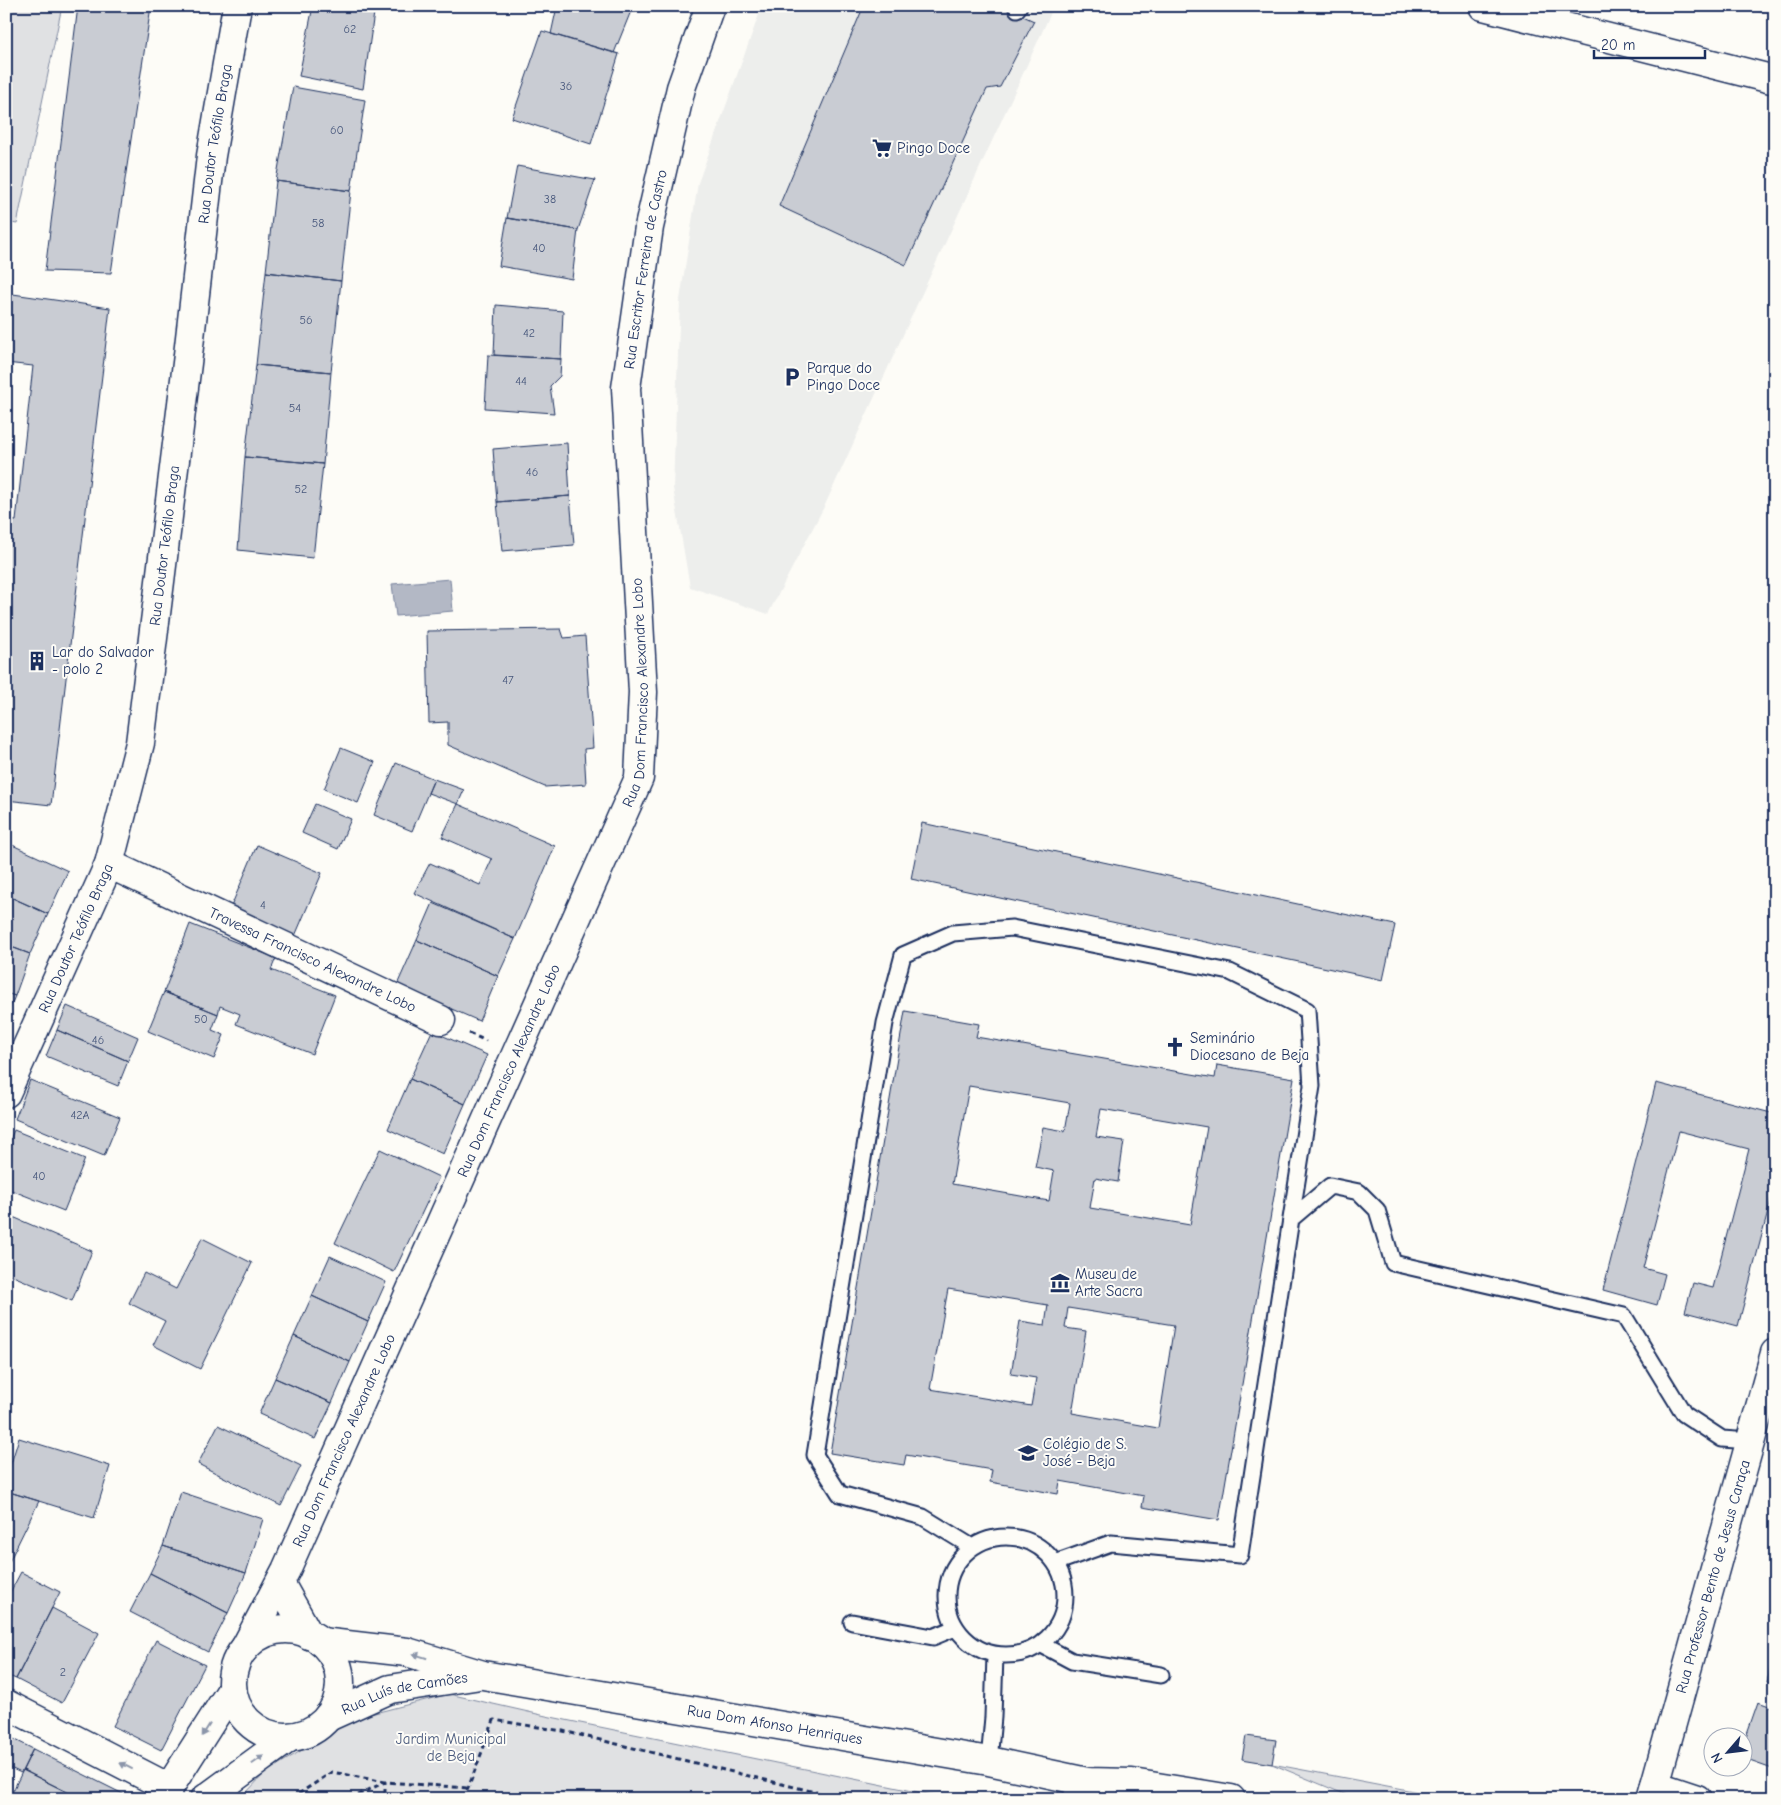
<svg xmlns="http://www.w3.org/2000/svg" width="1781" height="1805" font-family="'Comic Neue',sans-serif">
	<style>
		.built { fill: #edeeec }
		.green { fill: #e0e1e3; stroke: #7e88a0 }
		.water { fill: #b3b8c5; stroke: #76819c }
		.building { fill: #c9ccd3; stroke: #1b2f5e; fill-rule: evenodd }
		.lines { fill: none; stroke-linecap: round; stroke-linejoin: round }
		.lane-casing { stroke: #1b2f5e; stroke-width: 19 }
		.street-casing { stroke: #1b2f5e; stroke-width: 31 }
		.secondary-casing { stroke: #1b2f5e; stroke-width: 31 }
		.path { stroke: #1b2f5e; stroke-width: 3; stroke-dasharray: 5 4; stroke-linecap: butt }
		.lane { stroke: #fdfcf7; stroke-width: 15 }
		.street { stroke: #fdfcf7; stroke-width: 28 }
		.secondary { stroke: #fdfcf7; stroke-width: 28 }
		.oneway { fill: #8c96aa }
		.labels { text-anchor: middle; stroke-width: 4; stroke-linejoin: round; paint-order: stroke }
		.number-label { font-size: 12px; fill: #46567b }
		.street-label { font-size: 15px; fill: #1b2f5e; stroke: #fdfcf7 }
		.poi-label { font-size: 15px; fill: #1b2f5e; stroke: #fdfcf7; text-anchor: start }
		.park-label { font-size: 15px; fill: #4c5c7f; stroke: #fdfcf7 }
	</style>
	<rect width="100%" height="100%" fill="#fdfcf7"/>
	<filter id="ink" filterUnits="userSpaceOnUse"><feTurbulence type="fractalNoise" baseFrequency=".02" numOctaves="2"/><feDisplacementMap in="SourceGraphic" scale="10" xChannelSelector="R" yChannelSelector="G"/><feConvolveMatrix kernelMatrix="1 2 1 2 8 2 1 2 1" color-interpolation-filters="sRGB"/></filter>
	<g filter="url(#ink)">
		<path class="built" d="M762,6h292l-229,499 -57,109 -78,-27 -17,-99 7,-188 18,-117z"/>
		<path class="green" d="M6,6h56l-45,218 -11,-2z
			M449,1694l97,22 406,83h-712l26,-27 89,-54z
			M1272,1764l183,35h-99z"/>
		<path class="water" d="M450,579l3,32 -57,5 -4,-32z"/>
		<path class="building" d="M78,6h73l-40,267 -66,-2z
			M313,6h62l-12,83 -64,-13z
			M554,6h79l-19,47 -63,-19 5,-23z
			M855,6h146l33,15 -34,66 -13,2 -81,176 -127,-59 83,-196z
			M1172,6h17l-1,4z
			M1736,6h37l-12,6z
			M542,31l77,23 -28,90 -79,-26z
			M293,87l72,13 -14,91 -75,-10z
			M517,166l78,14 -17,50 -71,-12z
			M276,181l75,10 -10,90 -75,-9z
			M507,218l71,12 -6,49 -73,-13z
			M266,272l75,9 -10,91 -75,-7z
			M6,293l104,15 -59,497 -45,-5v-280l10,1 17,-155 -27,-3z
			M496,305l67,6 -2,48 -67,-4z
			M488,355l73,4 -1,17 -10,10 4,27 -69,-5z
			M256,365l75,7 -8,92 -78,-7z
			M567,443l3,53 -73,6 -4,-53z
			M245,457l78,7 -10,94 -75,-8z
			M570,496l4,49 -72,6 -5,-49z
			M561,629l3,9 21,-2 8,112 -9,1 2,35 -41,3 -97,-42v-23l-19,1 -2,-92z
			M341,748l34,14 -17,41 -34,-14z
			M396,763l38,16 -22,52 -38,-16z
			M434,779l30,11 -6,14 -30,-11z
			M315,804l36,15 -13,30 -36,-16z
			M458,804l97,42 -40,93 -101,-46 16,-30 50,22 12,-26 -50,-22z
			M922,823l473,102 -12,55 -472,-101z
			M6,842l62,29 -20,43 -42,-19z
			M257,845l65,28 -27,63 -65,-27z
			M6,895l42,19 -18,40 -24,-9z
			M433,903l82,36 -17,37 -81,-36z
			M190,924l86,34 -5,12 64,25 -23,59 -76,-30 4,-10 -20,-8 -2,8 -54,-22z
			M417,940l81,36 -19,45 -82,-36z
			M6,945l24,9 -15,42 -9,-3z
			M164,992l54,22 -6,16 12,5 -10,24 -66,-28z
			M6,993l9,3 -9,21z
			M67,1006l71,31 -10,24 -71,-31z
			M905,1011l74,13 -3,13 239,41 2,-13 77,13 -75,442 -77,-13 2,-11 -84,-15 -2,13 -68,-12 2,-12 -86,-15 -2,10 -74,-12zM969,1086l101,17 -5,28 -22,-4 -8,40 19,4 -5,30 -97,-17zM1101,1109l106,18 -17,98 -100,-17 5,-30 23,4 6,-41 -28,-4zM948,1289l100,16 -3,20 -25,-4 -9,53 25,4 -5,28 -101,-17zM1068,1308l106,17 -16,103 -86,-15 14,-82 -21,-3z
			M57,1030l71,31 -10,25 -72,-30z
			M432,1031l55,24 -22,49 -55,-25z
			M410,1079l55,25 -22,50 -55,-25z
			M30,1080l90,37 -16,39 -89,-37z
			M1656,1083l119,31v71l-37,141 -53,-14 8,-29 20,5 36,-139 -70,-18 -36,137 22,6 -8,31 -54,-15z
			M14,1130l71,29 -21,52 -58,-23v-39z
			M380,1149l59,28 -45,95 -59,-29z
			M6,1214l86,37 -20,50 -66,-28z
			M202,1238l50,25 -52,106 -47,-24 12,-24 -36,-18 15,-30 32,16z
			M330,1256l56,26 -18,40 -56,-26z
			M6,1285l5,2 -5,11z
			M312,1296l56,26 -18,40 -56,-26z
			M294,1336l56,26 -18,41 -57,-25z
			M275,1378l57,25 -17,36 -56,-25z
			M218,1425l83,41 -20,40 -83,-42z
			M19,1438l91,28 -16,52 -88,-27v-12z
			M6,1491l33,10 -33,67z
			M181,1492l82,27 -17,54 -83,-27z
			M163,1546l83,27 -18,40 -78,-40z
			M21,1572l39,20 -44,87 -10,-4v-75z
			M150,1573l78,40 -20,39 -78,-40z
			M52,1608l47,25 -37,70 -46,-24z
			M156,1640l49,25 -44,85 -48,-24z
			M1775,1649v35l-8,-2z
			M1758,1702l17,6v62l-31,-11v-17z
			M6,1735l27,14 -12,24 -15,-7z
			M1246,1736l30,4 -4,24 -30,-5z
			M33,1749l100,50h-52l-58,-29z
			M23,1770l58,29h-72z"/>
		<g class="lines">
			<defs>
				<path id="lane" d="M1017,9l2,-3
					M947 1596a59 59 0 1 1 118 0a59 59 0 1 1-118 0Z
					M972,1547l-49,-30 -83,-23 -25,-39 70,-432 18,-68 50,-22 59,-5 218,44 77,38 5,76 -21,133 39,-33 29,6 18,18 16,53 231,53 60,98 38,25 28,2
					M1055,1563l56,-20 129,12 51,-336
					M852,1622l81,15 22,-9
					M1042,1645l30,16 89,14
					M989,1761l4,-44 2,-62"/>
				<g id="street">
					<path d="M1483,6l292,74"/>
					<path id="s1" d="M109,864l332,156"/>
					<path id="s2" d="M6,1093l103,-229 31,-121 48,-388 23,-199 26,-150"/>
					<path d="M6,1704l163,84"/>
					<path d="M1655,1785l42,14"/>
					<path d="M1077,1799l10,-17"/>
					<path id="s3" d="M1651,1799l124,-446"/>
				</g>
				<g id="secondary">
					<path d="M280,1583l29,52"/>
					<circle cx="286" cy="1683" r="54"/>
					<path id="s4" d="M321,1642l86,10 76,23 506,86 98,21 45,1 99,16"/>
					<path id="s5" d="M245,1648l41,-78 353,-792 4,-86 -17,-304 23,-161 32,-139 29,-82"/>
					<path id="s6" d="M328,1717l62,-28 84,-13"/>
					<path d="M166,1799l3,-11 63,-99"/>
					<path d="M205,1799l85,-62"/>
				</g>
			</defs>
			<use href="#lane" class="lane-casing"/>
			<use href="#street" class="street-casing"/>
			<use href="#secondary" class="secondary-casing"/>
			<path class="path" d="M469,1033l17,8
				M291,1799l41,-27 53,10 83,6
				M350,1799l35,-17v17
				M464,1799l30,-79 69,11 281,68
				M967,1799l4,-8"/>
			<use href="#lane" class="lane"/>
			<use href="#street" class="street"/>
			<use href="#secondary" class="secondary"/>
		</g>
		<defs><path id="oneway-solid" d="M-6-.8H1V-3.2L6.5 0L1 3.2V.8H-6Z" transform="scale(1.25)"/></defs>
		<g class="oneway">
			<use href="#oneway-solid" transform="translate(420 1656) rotate(-163)"/>
			<use href="#oneway-solid" transform="translate(206 1730) rotate(122)"/>
			<use href="#oneway-solid" transform="translate(258 1760) rotate(-35)"/>
			<use href="#oneway-solid" transform="translate(126 1766) rotate(-153)"/>
		</g>
	</g>
	<defs>
		<symbol id="supermarket-bare" viewBox="-9 -9 18 18"><path d="M-6-5.5h2.5l.6 2H6L4.5 2H-2.5L-4.4-4H-6ZM-1.5 3.2a1.3 1.3 0 1 0 .1 0ZM3 3.2a1.3 1.3 0 1 0 .1 0Z" fill="#1b2f5e" stroke="#fdfcf7" stroke-width="2.5" paint-order="stroke"/></symbol>
		<symbol id="parking-bare" viewBox="-9 -9 18 18"><path d="M-3.5-5.5H1a3.5 3.5 0 0 1 0 7H-1V5.5H-3.5ZM-1-3.4V-.6H.8a1.4 1.4 0 0 0 0-2.8Z" fill="#1b2f5e" stroke="#fdfcf7" stroke-width="2.5" paint-order="stroke"/></symbol>
		<symbol id="building-bare" viewBox="-9 -9 18 18"><path d="M-4-6H4V6H1V3H-1V6H-4ZM-2.5-4.3h1.7v1.8h-1.7ZM.8-4.3h1.7v1.8H.8ZM-2.5-1h1.7V.8h-1.7ZM.8-1h1.7V.8H.8Z" fill="#1b2f5e" stroke="#fdfcf7" stroke-width="2.5" paint-order="stroke"/></symbol>
		<symbol id="church-bare" viewBox="-9 -9 18 18"><path d="M-1.2-6h2.4v3.5h3.3v2.4h-3.3V6h-2.4V-.1h-3.3v-2.4h3.3Z" fill="#1b2f5e" stroke="#fdfcf7" stroke-width="2.5" paint-order="stroke"/></symbol>
		<symbol id="museum-bare" viewBox="-9 -9 18 18"><path d="M0-6L6-3V-2H-6V-3ZM-5-1h2V3h-2ZM-1-1h2V3h-2ZM3-1h2V3H3ZM-6 4H6V6H-6Z" fill="#1b2f5e" stroke="#fdfcf7" stroke-width="2.5" paint-order="stroke"/></symbol>
		<symbol id="school-bare" viewBox="-9 -9 18 18"><path d="M0-5L7-2L0 1L-7-2ZM-4 1L0 2.5L4 1V4Q0 6-4 4Z" fill="#1b2f5e" stroke="#fdfcf7" stroke-width="2.5" paint-order="stroke"/></symbol>
	</defs>
	<g fill-rule="evenodd">
		<use href="#supermarket-bare" x="868" y="134" width="28" height="28"/>
		<use href="#parking-bare" x="778" y="363" width="28" height="28"/>
		<use href="#building-bare" x="23" y="647" width="28" height="28"/>
		<use href="#church-bare" x="1161" y="1033" width="28" height="28"/>
		<use href="#museum-bare" x="1046" y="1269" width="28" height="28"/>
		<use href="#school-bare" x="1014" y="1439" width="28" height="28"/>
	</g>
	<g class="labels">
		<g class="number-label">
			<text x="350" y="33">62</text>
			<text x="566" y="90">36</text>
			<text x="337" y="134">60</text>
			<text x="550" y="203">38</text>
			<text x="318" y="227">58</text>
			<text x="539" y="252">40</text>
			<text x="306" y="324">56</text>
			<text x="529" y="337">42</text>
			<text x="521" y="385">44</text>
			<text x="295" y="412">54</text>
			<text x="532" y="476">46</text>
			<text x="301" y="493">52</text>
			<text x="508" y="684">47</text>
			<text x="263" y="909">4</text>
			<text x="201" y="1023">50</text>
			<text x="98" y="1044">46</text>
			<text x="80" y="1119">42A</text>
			<text x="39" y="1180">40</text>
			<text x="63" y="1676">2</text>
		</g>
		<g class="street-label">
			<text dy="5" stroke="none"><textPath href="#s2" startOffset="980">Rua Doutor Teófilo Braga</textPath></text>
			<text dy="5" stroke="none"><textPath href="#s5" startOffset="1466">Rua Escritor Ferreira de Castro</textPath></text>
			<text dy="5" stroke="none"><textPath href="#s2" startOffset="575">Rua Doutor Teófilo Braga</textPath></text>
			<text dy="5" stroke="none"><textPath href="#s5" startOffset="1040">Rua Dom Francisco Alexandre Lobo</textPath></text>
			<text dy="5" stroke="none"><textPath href="#s2" startOffset="170">Rua Doutor Teófilo Braga</textPath></text>
			<text dy="5" stroke="none"><textPath href="#s1" startOffset="225">Travessa Francisco Alexandre Lobo</textPath></text>
			<text dy="5" stroke="none"><textPath href="#s5" startOffset="635">Rua Dom Francisco Alexandre Lobo</textPath></text>
			<text dy="5" stroke="none"><textPath href="#s5" startOffset="230">Rua Dom Francisco Alexandre Lobo</textPath></text>
			<text dy="5" stroke="none"><textPath href="#s3" startOffset="231">Rua Professor Bento de Jesus Caraça</textPath></text>
			<text dy="5" stroke="none"><textPath href="#s6" startOffset="81">Rua Luís de Camões</textPath></text>
			<text dy="5" stroke="none"><textPath href="#s4" startOffset="462">Rua Dom Afonso Henriques</textPath></text>
		</g>
		<g class="poi-label">
			<text x="897" y="153">Pingo Doce</text>
			<text x="807" y="373">Parque do<tspan x="807" dy="17">Pingo Doce</tspan></text>
			<text x="52" y="657">Lar do Salvador<tspan x="52" dy="17">- polo 2</tspan></text>
			<text x="1190" y="1043">Seminário<tspan x="1190" dy="17">Diocesano de Beja</tspan></text>
			<text x="1075" y="1279">Museu de<tspan x="1075" dy="17">Arte Sacra</tspan></text>
			<text x="1043" y="1449">Colégio de S.<tspan x="1043" dy="17">José - Beja</tspan></text>
		</g>
		<g class="park-label">
			<text x="451" y="1744">Jardim Municipal<tspan x="451" dy="17">de Beja</tspan></text>
		</g>
	</g>
	<rect width="1781" height="1805" fill="none" stroke="#fdfcf7" stroke-width="25"/>
	<rect x="12" y="12" width="1756" height="1780" fill="none" stroke="#1b2f5e" stroke-width="2" filter="url(#ink)"/>
	<g transform="translate(1728 1752) rotate(242)"><circle r="24" fill="#fdfcf7" stroke="#a3aaba"/>
	<path d="M0-4L9 19L0 12L-9 19Z" fill="#1b2f5e"/>
	<text y="-8" font-size="14" font-weight="bold" text-anchor="middle" fill="#1b2f5e">N</text>
	</g>
	<path d="M1594 50v8h111v-8" fill="none" stroke="#1b2f5e" stroke-width="2.5"/>
	<text x="1601" y="50" font-size="15" fill="#1b2f5e" stroke="#fdfcf7" stroke-width="4" paint-order="stroke">20 m</text>
</svg>
